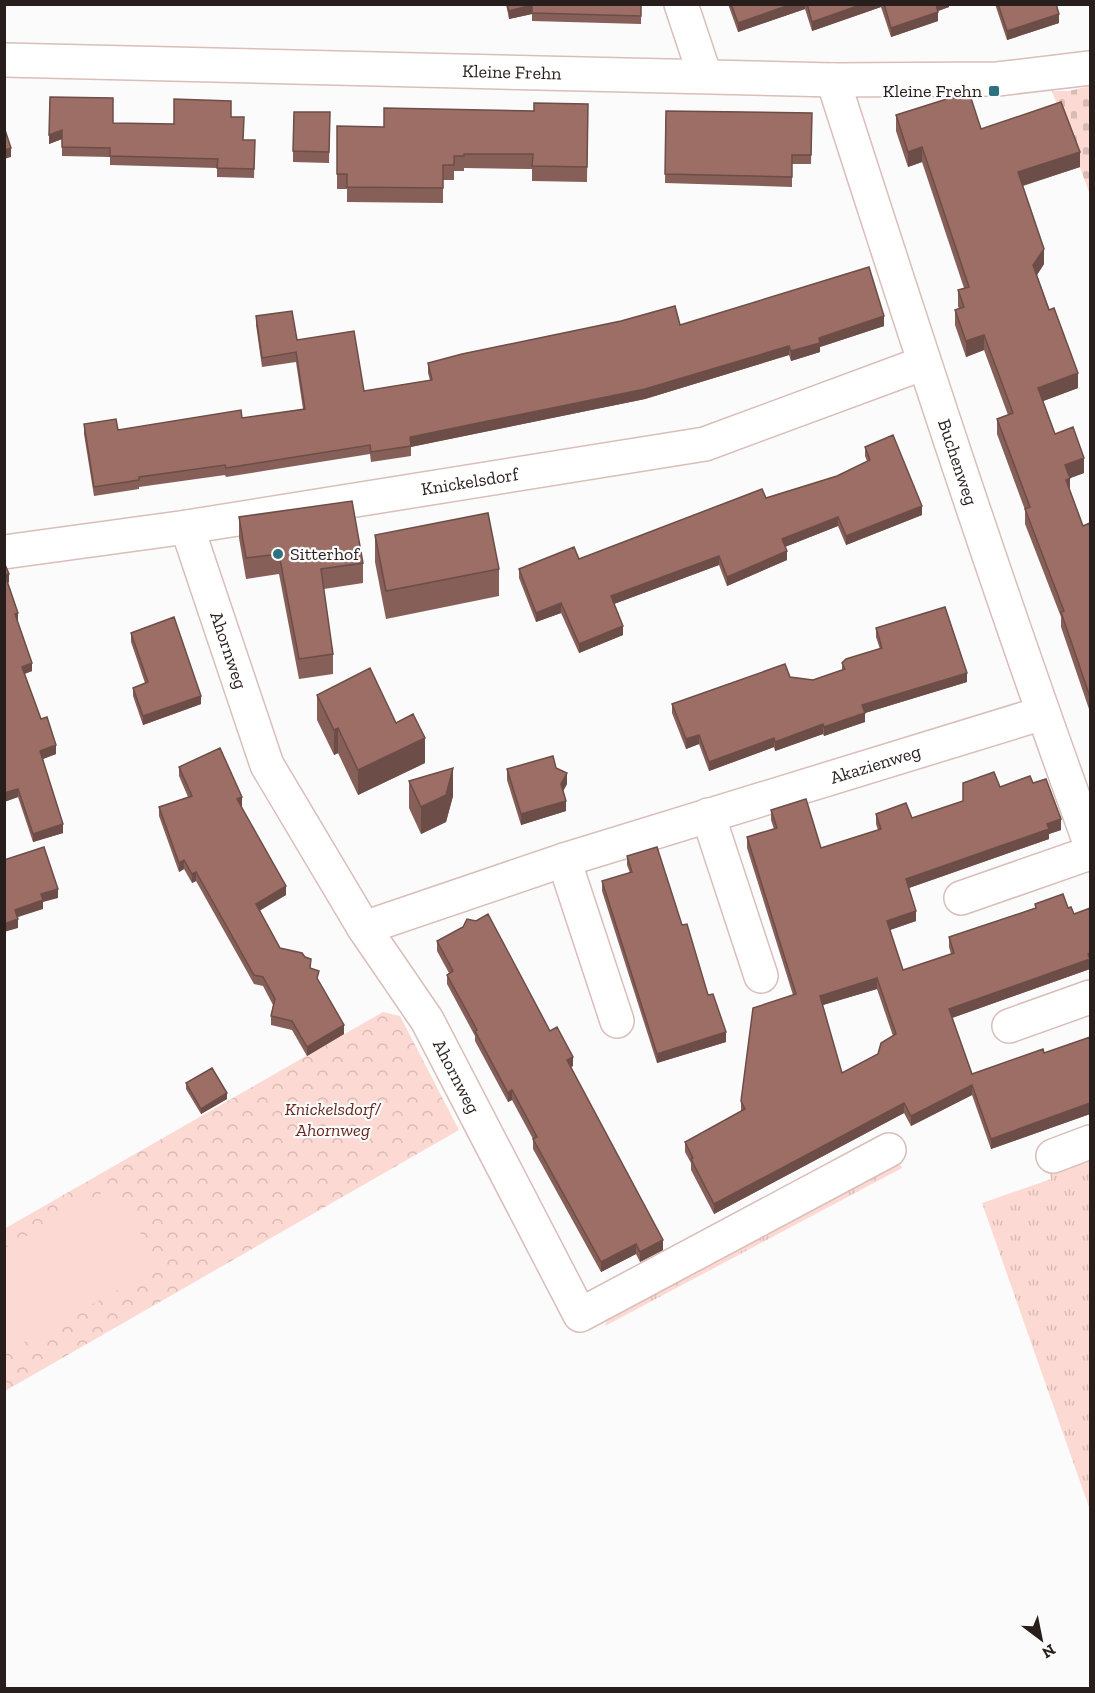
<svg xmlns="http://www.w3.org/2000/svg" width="1095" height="1693" font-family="'Zilla Slab',serif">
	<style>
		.grass { fill: url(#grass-tufts) }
		.cemetery { fill: url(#cemetery-stones) }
		.park { fill: url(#park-crowns) }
		.pitch { fill: #fcdad3 }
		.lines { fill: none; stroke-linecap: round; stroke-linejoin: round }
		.street-casing { stroke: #d9beb9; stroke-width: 36 }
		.street { stroke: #fff; stroke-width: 33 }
		.wall { fill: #865f58; fill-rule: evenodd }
		.shaded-wall { fill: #6d4d47 }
		.building { fill: #9c6e66; stroke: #6d4d47; stroke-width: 1.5; fill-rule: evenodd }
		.poi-dot { fill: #2c737f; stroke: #fbfbfb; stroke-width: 2 }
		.labels { text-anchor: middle; stroke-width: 4.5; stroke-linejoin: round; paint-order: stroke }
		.street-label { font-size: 18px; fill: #281f1d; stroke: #fbfbfb }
		.poi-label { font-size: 18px; fill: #281f1d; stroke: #fbfbfb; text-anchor: end }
		.park-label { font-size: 18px; font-style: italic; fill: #662920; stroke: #fbfbfb }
	</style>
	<defs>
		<pattern id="grass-tufts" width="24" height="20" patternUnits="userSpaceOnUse" patternTransform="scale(1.5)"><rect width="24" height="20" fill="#fcdad3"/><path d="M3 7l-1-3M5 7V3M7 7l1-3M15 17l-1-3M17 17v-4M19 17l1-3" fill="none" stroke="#d8bbb5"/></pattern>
		<pattern id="cemetery-stones" width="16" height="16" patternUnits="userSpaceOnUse" patternTransform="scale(1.5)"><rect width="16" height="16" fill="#fcdad3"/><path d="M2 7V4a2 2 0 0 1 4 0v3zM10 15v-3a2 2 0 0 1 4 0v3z" fill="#d8bbb5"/></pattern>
		<pattern id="park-crowns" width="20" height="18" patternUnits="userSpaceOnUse" patternTransform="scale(1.5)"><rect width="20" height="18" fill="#fcdad3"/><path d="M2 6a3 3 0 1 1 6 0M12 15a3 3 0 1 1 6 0" fill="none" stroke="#d8bbb5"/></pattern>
	</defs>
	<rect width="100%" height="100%" fill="#fbfbfb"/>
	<path class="grass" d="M1090,1150v360l-108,-307 69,-24 -4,-14z
		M896,1156l6,12 -297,158 7,-19z"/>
	<path class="cemetery" d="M1090,86v109l-38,-104h17z"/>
	<path class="park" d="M383,1012l17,4 59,114 -454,261 -1,-162z"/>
	<path class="pitch" d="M114,1186l45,81 -154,86v-105z"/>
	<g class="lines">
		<defs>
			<g id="street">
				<path d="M681,4l24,72"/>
				<path id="s1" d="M4,60l829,20 164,-1 93,-11"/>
				<path id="s2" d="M833,80c82,255 165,511 257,763"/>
				<path id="s3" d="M187,527l80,238 97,163 63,92 153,295 309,-165"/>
				<path id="s4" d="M4,552l183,-25 518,-83 219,-81"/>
				<path d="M708,815l53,161"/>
				<path d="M564,860l53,161"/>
				<path d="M961,898l129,-45"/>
				<path id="s5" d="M364,928l200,-68 479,-147"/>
				<path d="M1009,1026l81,-29"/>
				<path d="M1053,1156l37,-14"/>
			</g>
		</defs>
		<use href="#street" class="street-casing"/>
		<use href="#street" class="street"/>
	</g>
	<path class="wall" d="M506,4h135v20l-109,-3v-7l-23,5z
		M728,4h221v3l-11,4v10l-47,16 -10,-30 -69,24 -7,-22 -67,23z
		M995,4h61l3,19 -52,17z
		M50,97l63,26 61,1 57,-7 12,23h12l-1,38 -37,-1v-9l-107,-3v-8l-48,-1v-17l-13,5z
		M588,104l-1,78 -55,-1v-12l-68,-1v3h-10v9h-11v23l-96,-1v-13h-10v-63l47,1 150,-16z
		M666,111l146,2 -1,51h-19v23l-127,-4z
		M330,112l-1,51 -36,-1v-11z
		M896,115l85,14 99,38 -57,19 21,78 -7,11 41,113 -35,13 12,33 29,39 -14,5v12l13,36 7,-3v189l-29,-85v-10l-36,-93v-14l-28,-76v-15l11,-4 -24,-65 -18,7 -11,-32v-15l4,-1 -1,-3v-16l6,-2 -42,-126 -14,5 -12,-36z
		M256,316l41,24 67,51 66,-11 -2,-7v-10l252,-38 204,1 -64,21v5l-29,9 -2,-6 -144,44 -234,48v9l-40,6 -1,-8 -144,23 -1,-2 -86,12v2l-45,7 -10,-62v-10l34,6 124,-12 61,-9 -7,-47 -34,5 -6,-42z
		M865,447l57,68 -76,30 -8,-19 -53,21 2,13 -60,26 -8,-21 -105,39 9,31 -44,18 -18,-40 -25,9 -17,-44v-9l60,-10 187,-61 71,-22 30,-15 -2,-5z
		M239,517l124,46v20l-39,6 9,65v20l-34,5 -20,-105 -33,5 -7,-41z
		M375,535l124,34v27l-113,23 -11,-57z
		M4,562l5,20 -2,1 11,38 -1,1 15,49 -8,3 17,45 15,35 -13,5 20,74 -30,9 -15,-45 -14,5z
		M876,628l91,54 -102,31v9l-21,7 -20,7 -1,-2 -48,17 -1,-4 -65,24 -10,-27 -13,5 -14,-36v-9l118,-27 23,3 29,-10v-7l38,-14 -4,-12z
		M131,633l70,71 -58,21 -10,-29v-8l12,-5 -14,-41z
		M317,695l79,28 29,40 -67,32 -20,-42 -4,2 -17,-35z
		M179,767l63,39h-1l45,89 -27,15 21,38 31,21 7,12 26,53 -37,22 -15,-26 -21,-5v-9l2,-11 -10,-19 -9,-2 -58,-103 -4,2 -8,-14 -5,3 -20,-56v-9l29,-10 -9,-21z
		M556,768l11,16 -4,7 3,20 -45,14 -14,-45v-11z
		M409,781l44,15 -7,26 -25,12 -12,-26z
		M1033,783l28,47 -12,4v5l-140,49 7,33 -26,9 13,40 48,-16 -2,-7v-10l86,-29v-4l33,4 6,6 16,-6v61l-138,49 20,56 72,-21 46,-16v77l-99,35 -19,-54 -61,31 -7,-13 -190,101 -23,-44v-7l-6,-11v-10l56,-31v-10l52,-106 -46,-147v-11l27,-8 -3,-9v-10l50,38 57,-18 -2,-6v-10l36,4 51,-17 37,-14zM877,989l16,47 -15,18 -36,19 -20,-68z
		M627,856l55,69 44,117 -69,21 -55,-172v-10l28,-8 -3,-8z
		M437,941l113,90 23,35 -2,1 92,183 -23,12 -4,-8 -35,18 -59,-107 -9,-16v-10l-21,-39 -4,2 -33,-61v-5l-28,-52v-9l2,-2 -12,-22z
		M186,1083l41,16 -26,15 -15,-25z"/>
	<path class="shaded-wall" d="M792,4h13v5l-67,23v-9z
		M863,4h18v3l-69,24v-9z
		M935,4h14v3l-14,5z
		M532,5v9l-23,5v-8z
		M938,12v9l-47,16v-9z
		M1059,14v9l-52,17v-9z
		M62,130v9l-13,5v-9z
		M922,147v15l-14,5v-15z
		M11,148v9l-7,2v-9z
		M1080,152v15l-62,20v-15z
		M1044,249v15l-11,17v-16z
		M884,316v10l-64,21v5l-29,9v-10l28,-13z
		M984,335v15l-18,7v-16z
		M789,346v9l-144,44 -235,48v-10z
		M1078,373v15l-40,15v-15z
		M1084,458v15l-19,7v-15z
		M1070,478v15l-4,-13z
		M922,506v9l-76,30v-9z
		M838,517v9l-56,22v-9z
		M787,551v9l-60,26v-9z
		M719,556v9l-108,40v-9z
		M9,574v8l-4,2v-9z
		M561,603v10l-25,9v-9z
		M18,613v8l-3,2v-9z
		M623,626v9l-44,18v-9z
		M32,663v8l-10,4v-8z
		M967,673v9l-102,31v9l-41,14v-9l38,-22z
		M201,696v8l-58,21v-9z
		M823,724v10l-48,17v-9z
		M338,728v25l-4,2v-25z
		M699,735v9l-13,5v-10z
		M425,738v25l-67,32v-25z
		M774,738v9l-65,24v-9z
		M56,745v9l-16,6v-9z
		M453,768v28l-7,26 -25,12v-27z
		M567,773v11l-6,11v-11z
		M18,789v8l-14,5v-9z
		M242,797v9l-5,2v-9z
		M566,801v10l-45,14v-11z
		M1061,819v11l-12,4v5l-143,50v-10z
		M63,824v9l-30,9v-8z
		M184,860v9l-5,3v-9z
		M196,872v9l-4,2v-9z
		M286,886v9l-30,18v-9z
		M58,889v9l-15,4v7l-28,9v-8l26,-16z
		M916,911v10l-29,10v-10z
		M18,919v9l-14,4v-8z
		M1090,953v16l-141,50v-10z
		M877,978v11l-57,17v-10z
		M344,1025v9l-37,22v-9z
		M726,1032v10l-69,21v-9z
		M573,1057v9l-6,3v-9z
		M972,1085v10l-61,31v-10z
		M512,1090v10l-4,2v-9z
		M227,1093v6l-26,15v-5z
		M904,1103v10l-190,101v-10z
		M1090,1103v11l-99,35v-10z
		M663,1240v10l-23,12v-10z
		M636,1244v10l-35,18v-10z"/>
	<path class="building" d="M507,4h134v12l-109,-3v-8l-23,6z
		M731,4h61l-54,19z
		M807,4h56l-51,18z
		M884,4h52l2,8 -47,16z
		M998,4h58l3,10 -52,17z
		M969,92l12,37 80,-27 19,50 -62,20 26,77 -11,16 16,45 5,-2 24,65 -40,15 17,46 18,-7 11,31 -19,7 5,13 -4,2 17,46 7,-3v174l-29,-85 3,-1 -39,-102 5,-2 -33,-88 16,-6 -29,-78 -18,6 -11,-31 9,-3 -6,-17 11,-3 -47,-140 -14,5 -12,-37z
		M50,97l63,1v25l61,1v-25l57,2v16h13l-1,23h12l-1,29 -37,-1 1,-9 -108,-3v-8l-48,-1v-17l-13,5z
		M534,103l54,1 -1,63 -55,-1 1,-12h-69v2h-10v9h-11v23l-96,-1v-13h-10v-48l47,1v-19l150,3z
		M666,111l146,2 -1,42h-19v22l-127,-3z
		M294,112h36l-1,40 -36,-1z
		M4,127l7,21 -7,2z
		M869,267l15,49 -65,22 1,5 -29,8 -2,-5 -144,43 -235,48 1,9 -40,6 -1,-7 -144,23 -1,-3 -86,12v3l-45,7 -10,-63 32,-5 2,11 123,-20 1,8 63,-9 -9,-57 -34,6 -6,-42 36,-5 5,29 57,-9 10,60 68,-11 -4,-17 34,-9 159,-33 54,-15 5,19z
		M893,435l29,71 -76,30 -8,-19 -56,22 5,12 -60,26 -8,-21 -108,40 12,30 -44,18 -18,-41 -25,10 -17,-44 55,-22 5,12 183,-70 4,9 71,-22 33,-16 -5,-13z
		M352,501l11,62 -42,6 12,85 -34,5 -20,-105 -33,4 -7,-41z
		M488,513l11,56 -113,22 -11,-56z
		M4,562l5,12 -4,1 13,38 -3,1 17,49 -10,4 19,52 6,-2 9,28 -16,6 23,73 -30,10 -15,-45 -14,4z
		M945,607l22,66 -105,32 3,8 -21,7 -20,7 -1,-3 -48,18 -1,-4 -65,24 -10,-27 -13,4 -14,-35 113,-40 5,13 23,3 32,-11 -3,-6 4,-4 36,-11 -6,-20z
		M174,617l27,79 -58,20 -10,-28 15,-6 -17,-49z
		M370,668l26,55 17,-9 12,24 -67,32 -20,-42 -4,2 -17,-35z
		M220,748l22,49 -5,2 49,87 -30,18 24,44 22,5 3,4 6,2 -1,9 9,3 -2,7 27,47 -37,22 -15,-26 -21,-5 4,-17 -12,-22 -9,-2 -58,-103 -4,2 -8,-14 -5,3 -20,-56 33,-11 -13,-29z
		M553,756l3,12 11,5 -6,11 5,17 -45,13 -14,-45z
		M453,768l-7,27 -25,12 -12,-26z
		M994,772l6,15 30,-11 3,7 13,-4 15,40 -14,5 2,5 -143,50 10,32 -29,10 16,49 51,-17 -5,-16 87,-29 -1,-4 28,-10 5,14 3,-1 3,7 16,-6v45l-2,1 2,5 -141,50 23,65 71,-25 1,4 46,-16v66l-99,36 -19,-54 -61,31 -7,-13 -190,101 -23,-45 2,-1 -8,-16 60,-33 -4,-8 12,-93 43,-14 -49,-157 30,-9 -6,-18 35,-11 15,49 60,-19 -5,-15 30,-11 6,15 51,-17v-18zM877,978l19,56 -15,9 -3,11 -36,19 -22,-77z
		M44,847l14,42 -17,5 2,6 -28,10 3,9 -14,5v-64z
		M657,847l25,78 5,-1 21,71 5,-1 13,38 -69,22 -55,-173 30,-9 -5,-16z
		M488,914l62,117 7,-4 16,30 -6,3 96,180 -23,12 -4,-8 -35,18 -68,-123 4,-2 -25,-47 -4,3 -33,-62 2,-1 -30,-55 6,-4 -16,-30 26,-14 4,-8 9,2z
		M212,1068l15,25 -26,16 -15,-26z"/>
	<g class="poi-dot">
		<rect x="988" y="85" width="12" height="12" rx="3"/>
		<circle cx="278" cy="554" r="6"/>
	</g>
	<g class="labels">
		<g class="street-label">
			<text dy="6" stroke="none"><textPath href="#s1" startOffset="508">Kleine Frehn</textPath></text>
			<text dy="6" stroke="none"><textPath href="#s2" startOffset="402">Buchenweg</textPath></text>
			<text dy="6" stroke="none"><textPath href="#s4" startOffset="471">Knickelsdorf</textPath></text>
			<text dy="6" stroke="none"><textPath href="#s3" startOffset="130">Ahornweg</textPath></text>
			<text dy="6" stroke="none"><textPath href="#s5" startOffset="537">Akazienweg</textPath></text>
			<text dy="6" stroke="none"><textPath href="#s3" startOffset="616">Ahornweg</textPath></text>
		</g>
		<g class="poi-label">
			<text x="982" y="97">Kleine Frehn</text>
			<text x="290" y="560" text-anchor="start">Sitterhof</text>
		</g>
		<g class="park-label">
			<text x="333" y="1115">Knickelsdorf/<tspan x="333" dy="21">Ahornweg</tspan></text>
		</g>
	</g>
	<rect width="1095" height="1693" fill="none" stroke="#281f1d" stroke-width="12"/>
	<g transform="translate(1041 1639) rotate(148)" stroke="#fbfbfb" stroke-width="4.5" paint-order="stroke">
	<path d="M0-4.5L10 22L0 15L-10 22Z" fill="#281f1d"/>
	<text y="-9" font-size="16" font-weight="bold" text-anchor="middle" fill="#281f1d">N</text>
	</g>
</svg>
